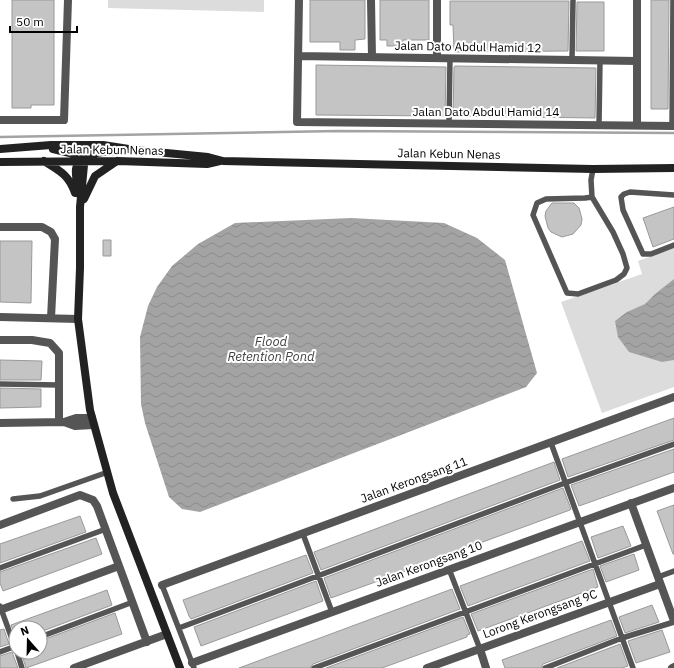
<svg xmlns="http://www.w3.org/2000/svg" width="674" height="668" font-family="'IBM Plex Sans',sans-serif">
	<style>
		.green { fill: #dcdcdc }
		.water { fill: url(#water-waves) }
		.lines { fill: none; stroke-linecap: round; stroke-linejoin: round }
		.stream { stroke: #a3a3a3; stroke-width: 2.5 }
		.building { fill: #c4c4c4; stroke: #999 }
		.lane { stroke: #555; stroke-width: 5.5 }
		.street { stroke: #555; stroke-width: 8 }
		.secondary { stroke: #222; stroke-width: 8 }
		.labels { text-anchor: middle; stroke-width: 4; stroke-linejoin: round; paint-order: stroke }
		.street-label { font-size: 12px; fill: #000; stroke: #fff }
		.water-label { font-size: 13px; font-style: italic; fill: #444; stroke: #fff }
	</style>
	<defs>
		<pattern id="water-waves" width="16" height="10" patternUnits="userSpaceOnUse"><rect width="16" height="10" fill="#a3a3a3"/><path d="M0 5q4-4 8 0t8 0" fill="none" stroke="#8b8b8b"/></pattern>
	</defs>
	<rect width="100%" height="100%" fill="#fff"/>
	<path class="green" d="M108,0h156v12l-156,-4z
		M674,248v139l-72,26 -41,-111 81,-28 -4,-13z"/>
	<path class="water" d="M351,218l93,5 33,15 28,22 32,113 -11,14 -326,125 -18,-3 -13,-12 -24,-74 -4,-19 -1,-67 8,-31 9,-19 15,-21 26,-22 37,-21z
		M674,279v81l-12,2 -33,-10 -11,-15 -3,-16 12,-9 18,-8 10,-10z"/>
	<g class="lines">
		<path class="stream" d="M0,137l338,-6 336,2"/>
	</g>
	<path class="building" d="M12,0h42v105h-23v3h-19z
		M310,0h55v39l-10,1v10h-15v-8h-30z
		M380,0h49v40h-26v6h-16v-6h-7z
		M651,0h18l-1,109h-17z
		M450,1h119l-1,50 -114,1 -1,-27h-3z
		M577,2h27v49h-28z
		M316,65l130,2 -1,49 -129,-1z
		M455,66l141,2 -1,50 -142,-2 1,-49z
		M552,203h22l5,5 3,11 -1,6 -8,9 -11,3 -11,-5 -3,-4 -3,-12 1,-5z
		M674,207v32l-21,8 -10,-29z
		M103,240h8v16h-8z
		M0,241h32l-1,62 -31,-1z
		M0,360l42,1 -1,19h-41z
		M0,388l41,1v18l-41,1z
		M674,418v22l-106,37 -6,-18z
		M674,449v23l-95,34 -8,-21z
		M554,462l6,18 -239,90 -7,-18z
		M563,488l8,21 -1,1 -131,48v1l-108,39 -7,-20z
		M674,505v49h-1l-16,-43z
		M80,516l6,16 -86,31v-19z
		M623,526l8,20 -33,12 -7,-21z
		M96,538l6,16 -99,37 -3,-8v-11z
		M582,541l8,20 -122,45 -8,-20z
		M634,554l5,16 -33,12 -6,-16z
		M306,555l7,18 -122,46 -2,-3 -6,-16z
		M593,569l5,18 -120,44 -7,-17z
		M316,581l7,20 -122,45 -7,-19z
		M452,589l8,20 -147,55 -3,4h-71z
		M107,590l5,15 -72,27v-4h-24v10l-5,-13z
		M652,605l7,17 -34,11 -6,-16z
		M115,613l7,21 -96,34 -5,-16h19v-11z
		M463,617l7,17 -3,1v2l-85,31h-56z
		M611,620l6,16 -74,28 -2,4h-36l-3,-8z
		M4,629l5,15 -9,3v-17z
		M662,630l8,22 -34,11 -8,-22z
		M620,644l8,22 -6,2h-65z
		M12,652l6,16h-18v-12z"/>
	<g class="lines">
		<path class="lane" d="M572,60l1,-60
			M449,123l1,-65
			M599,124l1,-63
			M672,126l1,-126
			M674,195l-44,-3 -6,2 -3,3 2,13 20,44h8l23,-9
			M592,197l-7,1 -39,1 -9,4 -4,12 34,78 11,1 38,-14 8,-6 3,-6 -4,-14 -10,-22 -21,-35 -1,-17 2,-11
			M0,384l59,1
			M551,443l82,225
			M13,499l27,-3 68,-24
			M303,534l29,78
			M0,568l106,-39
			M449,569l31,80
			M658,577l16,-6
			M162,585l32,83
			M0,606l16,44
			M179,628l386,-145 109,-39
			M40,637l93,-35
			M0,652l16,-6
			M17,652l5,16
			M314,668l332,-123
			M545,668l77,-30 52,-16"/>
		<path class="street" d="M299,0l-2,122 377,4
			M371,0l1,57
			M637,0v125
			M298,56l339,5
			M437,58v-58
			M0,120h64l4,-120
			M0,227h42l9,5 4,7 -4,79
			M0,317l78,2
			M0,340h32l18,3 9,10v69
			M64,422l12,-4h16
			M0,423l64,-1 11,4 18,-1
			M631,503l43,118
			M0,525l80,-30 13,5 4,6 50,136
			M162,585l512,-188
			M0,610l119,-44
			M480,649l6,19
			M192,663l482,-175
			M74,668l93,-34
			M427,668l233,-84
			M672,668l2,-1"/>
		<path class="secondary" d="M0,149l51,-4h52l32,5 73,7 15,4 370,8 81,-1
			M53,149l21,5 10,11 -4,42v61l-2,51 12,91 23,83 67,175
			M44,161c16,10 25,14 31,32
			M0,162l118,-1 89,3 13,-3
			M79,194c-1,-7 -4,-17 -3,-25 3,-17 27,-17 40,-18
			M84,199l11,-23 22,-15"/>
	</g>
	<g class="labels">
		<g class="street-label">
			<text transform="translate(468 47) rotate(1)" y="4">Jalan Dato Abdul Hamid 12</text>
			<text x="486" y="116">Jalan Dato Abdul Hamid 14</text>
			<text transform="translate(112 150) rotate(1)" y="4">Jalan Kebun Nenas</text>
			<text transform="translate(449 154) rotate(1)" y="4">Jalan Kebun Nenas</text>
			<text transform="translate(414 480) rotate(-20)" y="4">Jalan Kerongsang 11</text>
			<text transform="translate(429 564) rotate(-20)" y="4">Jalan Kerongsang 10</text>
			<text transform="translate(540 614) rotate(-20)" y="4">Lorong Kerongsang 9C</text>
		</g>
		<g class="water-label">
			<text x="271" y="346">Flood<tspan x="271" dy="15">Retention Pond</tspan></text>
		</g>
	</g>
	<g transform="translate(28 640) rotate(340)"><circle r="19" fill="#ffffff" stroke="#999999"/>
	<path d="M0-3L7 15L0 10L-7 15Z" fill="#000000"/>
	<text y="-6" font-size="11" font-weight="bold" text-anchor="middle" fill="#000000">N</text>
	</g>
	<path d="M10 26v6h67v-6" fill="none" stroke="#000000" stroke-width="2"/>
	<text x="16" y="26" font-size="12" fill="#000000" stroke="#ffffff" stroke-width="3" paint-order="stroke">50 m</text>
</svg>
